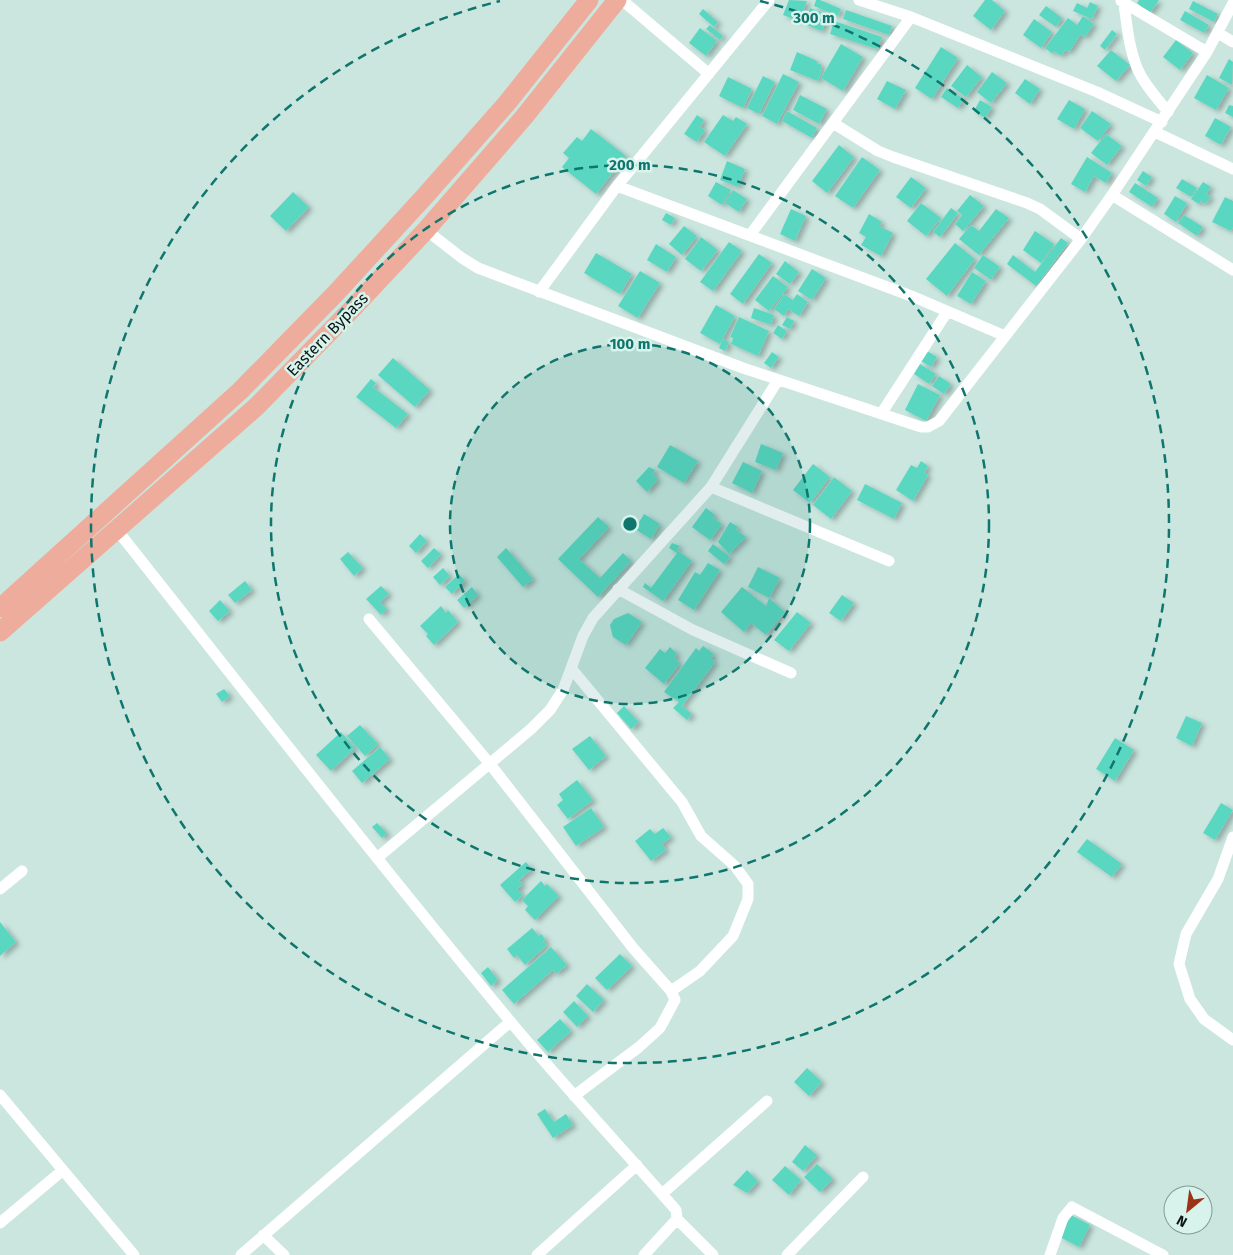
<svg xmlns="http://www.w3.org/2000/svg" width="1233" height="1255" font-family="'Fira Sans',sans-serif">
	<style>
		.building { fill: #5ad7c1; filter: url(#shadow) }
		.lines { fill: none; stroke-linecap: round; stroke-linejoin: round }
		.street { stroke: #fff; stroke-width: 11 }
		.primary { stroke: #eead9c; stroke-width: 19 }
		.ring { fill: none; stroke: #0f766e; stroke-width: 2.5; stroke-dasharray: 9 6 }
		.labels { text-anchor: middle; stroke-width: 5; stroke-linejoin: round; paint-order: stroke }
		.street-label { font-size: 16px; fill: #0b1513; stroke: #d7f3ec }
		.centre { fill: #0f766e; stroke: #d7f3ec; stroke-width: 2.5 }
		.ring-label { font-size: 15px; text-anchor: middle; font-weight: bold; fill: #0f766e; stroke: #d7f3ec; stroke-width: 5; stroke-linejoin: round; paint-order: stroke }
	</style>
	<defs>
		<filter id="shadow"><feDropShadow dx="4" dy="2.5" stdDeviation="2.5" flood-color="#0004"/></filter>
	</defs>
	<rect width="100%" height="100%" fill="#cae6df"/>
	<path class="building" d="M789,0l18,1 -8,20 -16,-6z
		M816,0h4l21,9 -3,7 -24,-10z
		M985,0h7l13,11 -14,19 -18,-14z
		M1139,0h20l-9,13 -13,-10z
		M1193,1l25,13 -4,8 -25,-13z
		M1090,2l8,4 -6,13 -19,-8 4,-8 10,5z
		M1046,6l16,12 -6,9 -17,-12z
		M810,8l18,7 -6,16 -18,-7z
		M703,9l15,13 -4,5 -15,-13z
		M846,10l46,16 -3,9 -46,-16z
		M1185,11l24,14 -5,8 -24,-13z
		M1083,16l11,8 -9,13 -4,-3 -12,18 -4,-2 -4,6 -7,-5 -1,3 -8,-6 23,-30 9,7z
		M1034,19l18,13 -11,16 -18,-13z
		M834,21l48,16 -5,12 -47,-15z
		M710,25l13,11 -3,4 -14,-11z
		M700,28l17,13 -11,15 -17,-13z
		M1112,30l5,4 -12,16 -5,-4z
		M1176,40l17,13 -13,17 -17,-13z
		M841,44l22,13 -20,34 -22,-13z
		M941,47l17,11 -26,41 -17,-11z
		M1111,50l19,15 -14,16 -19,-15z
		M797,52l20,9v2l5,2 -2,5 2,1 -4,10 -28,-11z
		M1229,59l4,3 -1,23 -13,-7z
		M967,65l15,12 -16,20 -15,-11z
		M992,72l15,11 -16,20 -14,-11z
		M783,74l16,8 -22,42 -15,-8z
		M1207,75l22,13 -13,22 -22,-12z
		M763,76l12,6 -16,32 -12,-6z
		M728,77l24,12 -9,19 -24,-12z
		M1025,79l15,10 -10,15 -15,-11z
		M887,81l19,9 -11,19 -18,-10z
		M947,88l17,11 -6,9 -17,-11z
		M800,95l27,14 -8,15 -26,-14z
		M980,100l12,7 -7,11 -11,-7z
		M1069,100l16,9 -11,20 -17,-10z
		M1229,105l4,1v11l-8,-4z
		M787,111l30,17 -5,10 -30,-17z
		M1092,111l19,13 -13,17 -18,-13z
		M697,115l7,5 -4,7 5,3 -8,12 -13,-8z
		M723,115l10,6 3,-4 11,7 -22,32 -21,-14z
		M1215,118l16,9 -10,18 -16,-9z
		M591,129l35,27 -30,38 -34,-27 7,-9 -6,-5 14,-16 5,4z
		M1106,134l16,12 -15,19 -16,-12z
		M839,145l15,12 -27,36 -15,-12z
		M862,157l18,13 -27,38 -18,-12z
		M1087,157l25,16 -6,10 -12,-7 -9,16 -14,-8z
		M727,161l18,8 -7,18 -18,-7z
		M1143,171l9,6 -6,9 -9,-6z
		M911,177l15,11 -15,20 -15,-11z
		M1182,179l15,9 -6,9 -15,-9z
		M716,182l15,8 -9,15 -14,-9z
		M1203,182l8,5 -5,7 5,3 -6,7 -4,-3 -2,3 -8,-5z
		M1135,183l23,15 -6,9 -23,-15z
		M733,190l14,9 -8,13 -14,-9z
		M293,192l16,15 -23,24 -16,-15z
		M970,195l14,11 -21,25 -8,-7 7,-9 -5,-4z
		M1175,196l12,7 -11,19 -12,-8z
		M1225,197l8,4v26l-2,4 -19,-9z
		M921,203l20,15 -15,18 -19,-15z
		M951,208l7,5 -18,24 -7,-5z
		M791,209l15,7 -11,25 -15,-7z
		M996,209l13,9 -30,37 -20,-16 12,-14 8,6z
		M666,213l9,5 -4,7 -9,-5z
		M869,214l13,8 -3,4 14,7 -12,23 -20,-11 5,-8 -7,-4z
		M1184,215l19,12 -6,9 -19,-13z
		M684,226l13,10 -15,19 -13,-11z
		M1035,231l19,13 -13,19 -18,-13z
		M701,237l17,13 -17,21 -16,-12z
		M1061,238l7,5 -32,43 -29,-22 6,-9 22,17z
		M729,242l13,9 -29,40 -13,-9z
		M955,243l20,16 -28,37 -21,-17z
		M656,244l20,13 -9,15 -20,-12z
		M596,253l36,21 -12,20 -36,-21z
		M759,254l13,9 -29,41 -13,-10z
		M983,255l17,12 -9,13 -17,-12z
		M785,261l14,11 -9,12 -14,-10z
		M812,269l14,9 -14,22 -14,-9z
		M640,271l20,12 -22,35 -20,-12z
		M972,272l14,9 -15,23 -14,-8z
		M773,276l15,11 -19,24 -14,-11z
		M784,294l9,6 4,-6 11,8 -9,14 -11,-7 -4,7 -10,-7z
		M716,305l19,11 -15,28 -20,-11z
		M754,308l20,7 -3,10 -20,-7z
		M739,317l30,14 -11,25 -27,-12 2,-6 -3,-1z
		M787,317l7,4 -4,8 -8,-4z
		M778,325l9,6 -5,8 -9,-6z
		M723,339l6,3 -4,9 -6,-3z
		M927,351l10,6 -6,10 -10,-6z
		M772,352l7,5 -8,11 -7,-5z
		M393,358l37,32 -15,17 -37,-32z
		M920,364l16,10 -7,10 -15,-10z
		M939,376l12,8 -7,10 -12,-8z
		M371,379l5,4 -3,4 35,27 -12,14 -40,-31z
		M918,384l22,11 -14,26 -21,-11z
		M761,444l22,9 -7,17 -21,-8z
		M670,445l28,16 -14,22 -27,-16z
		M921,461l7,5 -4,7 4,2 -15,26 -17,-11 15,-25 6,3z
		M743,462l19,9 -10,22 -20,-10z
		M813,464l17,13 -20,26 -17,-13z
		M649,467l6,3 -2,4 5,5 -11,13 -11,-11z
		M834,477l18,14 -21,28 -18,-14z
		M865,484l37,19 -8,16 -37,-19z
		M706,508l9,7 -2,3 9,6 -12,16 -18,-13z
		M644,514l16,10 -9,15 -16,-10z
		M598,517l11,10 -30,32 21,19 23,-25 8,8 -33,36 -40,-38z
		M730,522l8,5 -2,3 10,7 -17,17 -11,-12z
		M420,534l7,7 -11,12 -7,-7z
		M672,543l8,3 -3,4 15,11 -29,40 -20,-14 2,-4 6,5 26,-35 -8,-5z
		M713,544l17,13 -6,7 -16,-13z
		M434,548l7,6 -13,14 -7,-7z
		M506,548l27,31 -10,8 -26,-30z
		M348,552l15,16 -9,8 -14,-17z
		M708,563l12,7 -26,40 -16,-10 17,-28 5,3z
		M758,567l22,11 -11,20 16,14 -19,23 -15,-12 -7,9 -23,-20 21,-25 24,19 3,-8 -21,-11z
		M443,568l7,8 -10,9 -7,-8z
		M459,574l6,7 -13,13 -7,-7z
		M245,581l7,9 -17,13 -7,-8z
		M381,586l8,8 -9,8 7,7 -6,6 -15,-16z
		M472,587l6,8 -14,13 -7,-8z
		M842,595l12,8 -13,18 -12,-8z
		M220,600l10,11 -12,10 -9,-10z
		M441,606l5,7 2,-3 10,12 -24,23 -8,-9 2,-2 -8,-8z
		M797,612l14,11 -22,28 -15,-11z
		M628,613l14,9 -16,23 -13,-8 -3,-12 4,-6z
		M703,646l11,8 -3,4 4,4 -33,44 10,8 -5,6 -14,-12 6,-6 -15,-10 32,-44 3,3z
		M670,647l7,7 -3,4 6,5 -16,21 -19,-16 15,-19 5,4z
		M224,689l6,7 -8,6 -6,-8z
		M624,706l15,16 -8,7 -14,-16z
		M1186,716l16,7 -10,23 -16,-8z
		M360,725l18,19 -13,12 -18,-20z
		M341,732l14,16 -24,23 -15,-16z
		M590,736l16,20 -17,14 -17,-21z
		M1115,738l19,12 -19,31 -19,-12z
		M380,747l10,12 -28,24 -10,-12z
		M577,780l16,20 -25,19 -11,-14 6,-5 -4,-6z
		M1221,803l12,7 -18,30 -12,-7z
		M591,808l13,19 -28,19 -13,-19z
		M377,823l10,10 -5,5 -10,-11z
		M663,828l8,9 -9,7 4,6 -15,11 -16,-20 15,-12 5,5z
		M1087,839l35,25 -10,13 -35,-25z
		M526,862l6,7 -13,11 4,4 -6,5 6,6 -8,7 -15,-17z
		M541,881l4,5 2,-2 12,12 -24,24 -10,-10 3,-4 -6,-6z
		M0,922l16,20 -16,14z
		M532,928l7,8 2,-2 5,6 -3,1 4,4 -22,20 -8,-10 -3,3 -7,-9z
		M551,947l16,18 -11,9 -3,-4 -39,34 -12,-14z
		M620,954l12,12 -25,24 -12,-12z
		M488,967l10,13 -7,6 -10,-13z
		M587,984l17,16 -11,12 -17,-16z
		M574,1001l14,15 -11,11 -14,-15z
		M560,1019l11,12 -23,21 -11,-12z
		M807,1068l15,14 -13,14 -15,-14z
		M545,1109l9,13 12,-8 7,11 -20,13 -16,-24z
		M805,1145l12,10 -14,16 -11,-9z
		M817,1164l16,15 -13,13 -16,-15z
		M785,1166l16,14 -12,15 -17,-15z
		M747,1170l11,11 -11,12 -14,-8z
		M1071,1215l19,10 -11,22 -19,-10z"/>
	<g class="lines">
		<path class="street" d="M622,0l87,74
			M859,0l52,17 186,75 65,30
			M1121,1l86,51
			M1124,4c3,22 5,45 14,66 7,16 20,29 30,42
			M1218,33l15,9
			M833,123l45,28 15,6 134,46 13,6 41,30
			M1155,132l78,37
			M617,186l297,111 91,39
			M1112,195l121,75
			M426,230l36,28 16,10 265,100 178,59h7l11,-6 142,-182 31,-44 95,-143 26,-49
			M750,235l161,-218
			M539,292l78,-106 152,-186
			M881,414l66,-102
			M711,487l178,74
			M117,530c130,164 259,330 393,491 53,64 111,126 166,189l1,9 -33,36
			M618,589l75,41 98,43
			M369,619l121,145 143,184 38,43 4,9 -15,28 -21,19 -65,49
			M571,668l111,134 19,34 34,30 13,18v15l-15,37 -33,35 -29,20
			M1233,837l-15,42 -32,55 -7,30 11,35 14,20 29,21
			M377,858l154,-129 19,-19 13,-20 20,-54 10,-18 118,-131 67,-107
			M0,889l22,-18
			M0,1095l134,160
			M662,1194l105,-93
			M677,1219l36,36
			M0,1223l63,-53
			M263,1235l21,20
			M241,1255l269,-233
			M537,1255l100,-90
			M787,1255l76,-78
			M1050,1255l13,-37 9,-11 91,48"/>
		<path class="primary" d="M0,608l240,-217 96,-98 89,-97 82,-93 82,-103
			M0,632l256,-225 97,-99 73,-78 98,-113 93,-117"/>
	</g>
	<circle cx="630" cy="524" r="180" fill="#0f766e" fill-opacity=".12"/>
	<g class="ring">
		<circle cx="630" cy="524" r="180"/>
		<circle cx="630" cy="524" r="359"/>
		<path d="M760 1A539 539 0 1 1 500 1"/>
	</g>
	<g class="labels">
		<g class="street-label">
			<text transform="translate(327 334) rotate(-46)" y="6">Eastern Bypass</text>
		</g>
	</g>
	<circle cx="630" cy="524" r="8" class="centre"/>
	<g class="ring-label">
		<text x="814" y="23">300 m</text>
		<text x="630" y="170">200 m</text>
		<text x="630" y="349">100 m</text>
	</g>
	<g transform="translate(1188 1210) rotate(209)"><circle r="24" fill="#d7f3ec" stroke="#859a95"/>
	<path d="M0-4L9 19L0 12L-9 19Z" fill="#9b3316"/>
	<text y="-8" font-size="14" font-weight="bold" text-anchor="middle" fill="#0b1513">N</text>
	</g>
</svg>
